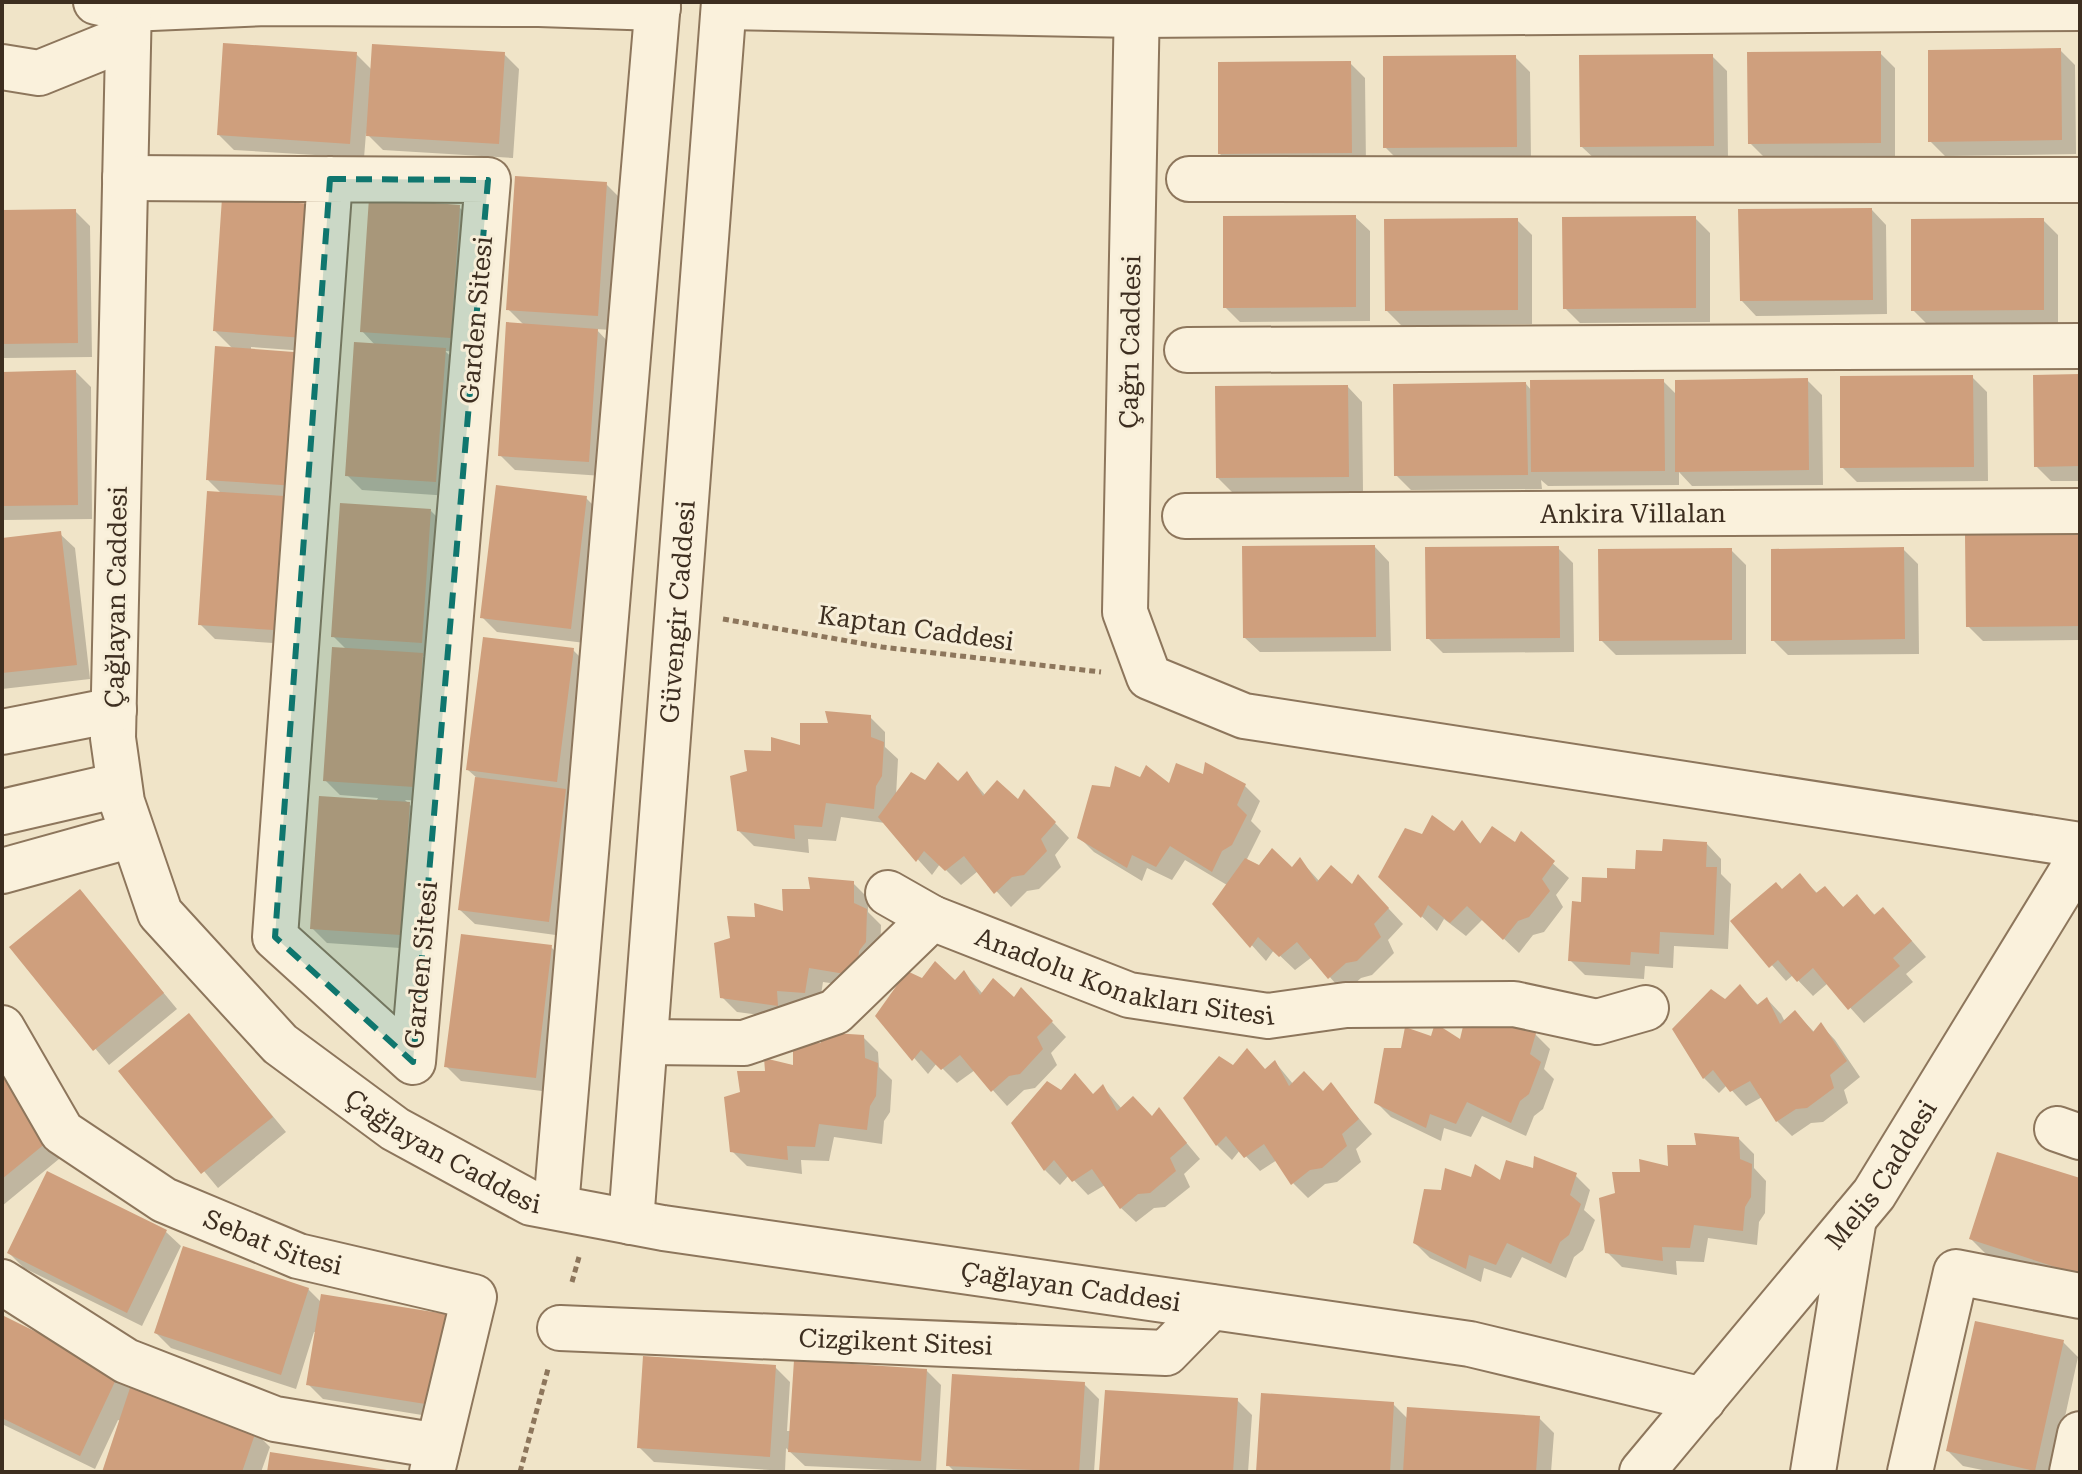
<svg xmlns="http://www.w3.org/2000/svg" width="2082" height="1474" font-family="'Roboto Serif',serif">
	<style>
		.shadow { fill: #0003 }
		.building { fill: #cf9f7d }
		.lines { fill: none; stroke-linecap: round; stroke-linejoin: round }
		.minor-casing { stroke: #8d765c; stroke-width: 48 }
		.path { stroke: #8d765c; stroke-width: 5; stroke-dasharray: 6 4; stroke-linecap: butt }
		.minor { stroke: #faf1dc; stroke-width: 44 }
		.marked { fill: #0f766e; fill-opacity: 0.2; stroke: #0f766e; stroke-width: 6; stroke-dasharray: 16 10; stroke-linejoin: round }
		.labels { text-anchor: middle; stroke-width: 6; stroke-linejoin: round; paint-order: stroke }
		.street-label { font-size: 26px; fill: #3d2e20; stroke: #f7eed8 }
	</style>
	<rect width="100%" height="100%" fill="#f0e4c8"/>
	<path class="shadow" d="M2060,50l15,15 1,89 -131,2 -15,-15z
		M1880,53l15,15v89l-130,1 -15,-15z
		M356,54l16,16 132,-16 15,15 -6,89 -130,-8 -17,-17 -2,25 -130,-8 -15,-15z
		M1712,56l15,15 1,89 -131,1 -15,-14z
		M1515,57l15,15 1,89 -131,1 -14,-14z
		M1350,63l15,15 1,89 -131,2 -15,-15z
		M606,184l15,15 -9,131 -16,-1 16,17 -9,130 -88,-6 -15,-15 24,-130 -16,-16z
		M224,200l95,152 -68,-5v4l55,4 -2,290 -89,-6 -15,-15 22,-130 -14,-14 26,-130 -19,-19z
		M459,207l15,15 -9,130 -20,-1 15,14 -10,131 -88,-6 -15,-15 29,-129 -14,-15z
		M1872,210l14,15 1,89 -131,2 -14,-15z
		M75,211l15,15 2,131 -89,1 -1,-146z
		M1355,217l15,14v90l-130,1 -15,-15z
		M1695,218l15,15v89l-130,1 -15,-15z
		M1517,220l15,15v89l-130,2 -15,-15z
		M2043,220l15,15v89l-130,1 -15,-15z
		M76,372l15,15 1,132 -89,1 -1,-146z
		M2080,376v105h-29l-15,-15z
		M1972,377l15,15 1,89 -131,1 -15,-15z
		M1807,380l15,15 1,90 -131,1 -13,-14v13l-131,1 -7,-6 1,9 -131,1 -15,-15 130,-91 6,7 131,-10 14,14z
		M1348,387l14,15 1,89 -131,1 -14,-14z
		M586,498l15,15 -16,130 -88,-11 -15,-15z
		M431,511l15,15 -10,131 -13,-1 14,14 -9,131 -23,-1 19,19 -9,130 -88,-6 -15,-15 66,-130 -38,-3 -15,-15 22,-130 -14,-14z
		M60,534l15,14 15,131 -88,10v-149z
		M2080,536v104l-97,1 -15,-15z
		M1375,547l14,15 2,89 -131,1 -15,-14z
		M1558,548l15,15 1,89 -131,1 -15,-15z
		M1903,549l15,15 1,90 -131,1 -15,-15z
		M1731,550l15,15v89l-130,1 -15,-15z
		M573,650l15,15 -25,271 -88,-12 -15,-14 17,-132 -9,-8z
		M870,717l15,15v15l13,12 -2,37 30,-13 32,1 9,-10 19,22 53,10 30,32 -14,17 6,12 -22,22 -12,2 -16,16 -33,-36 -17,14 -21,-21 -8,11 -47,-52 -44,-6 -5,24 -28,-2 1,14 -55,-7 -15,-15 10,-58 24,-20 29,-5 28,-23z
		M1204,776l41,10 15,15 -9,20 10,10 -15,30 14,7 32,1 8,-9 20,22 53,10 30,32 -15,16 6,13 -22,22 -11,3 -17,15 -32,-36 -17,13 -21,-20 -8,11 -52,-58 13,-18 -42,-25 -13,20 -25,-12 -5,13 -48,-29 -15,-15 32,-48 30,-9 29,6z
		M1462,824l20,21h34l5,-10 48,43 -13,17 7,12 -19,25 -11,3 -14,18 -36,-34 -17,17 -22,-17 -7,12 -56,-54 42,-41 31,-2z
		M1707,844l14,15v15l10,10 -3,65 -54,-3 -1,22 -28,-2 -1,13 -59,-4 -15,-15 12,-56 27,-24 28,-9 27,-17z
		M1800,876l18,18 7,-6 19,20 13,-11 19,19 22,9 28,32 -20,17 7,8 -49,41 -36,-40 -15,13 -20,-21 -7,6 -53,-60 49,-30z
		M853,883l15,15v14l13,13 -1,32 -8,32 -49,-7 -4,25 -27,12 -55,-7 -15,-15 10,-58 25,-20 28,-6 28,-22z
		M80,892l97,117 -68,56 -98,-118z
		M551,947l15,15 -16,130 -89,-11 -15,-15z
		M964,973l19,21 53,11 30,32 -15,16 6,12 -22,23 -11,2 -17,16 -32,-36 -18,13 -20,-20 -9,11 -50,-58 45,-35 32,1z
		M1740,987l19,19 8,-7 14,15 4,8 10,-10 20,21 6,-8 14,15 25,37 -16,13 4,13 -25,19 -12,1 -19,13 -15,-15 -15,-24 -16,9 -19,-21 -8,8 -15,-15 -29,-48 50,-28z
		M189,1015l97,117 -68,56 -97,-117z
		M1495,1029l40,5 15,15 -6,20 10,10 -11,30 -9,7 -8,20 -44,-20 -11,21 -27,-9 -3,13 -50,-24 -15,-15 26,-52 30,-12 29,4z
		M863,1037l15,15 1,15 13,13 -2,32 -6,9 -2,23 -48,-7 -5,24 -28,-1 1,14 -55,-8 -15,-15 10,-58 25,-20 28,-5 28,-23z
		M1275,1062l18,22 31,10 7,-9 41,49 -16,15 5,13 -24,20 -12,2 -17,14 -15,-15 -16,-23 -17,11 -20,-21 -8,10 -15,-15 -32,-47 48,-31 33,4z
		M2,1077l63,77 -63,52z
		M1103,1087l19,22 31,10 6,-9 41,49 -16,15 6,13 -25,20 -11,1 -18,14 -15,-14 -16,-23 -17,10 -19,-20 -9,10 -15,-15 -32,-47 48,-31 33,3z
		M1739,1139l15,15v14l12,13 -1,32 -6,9 -2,23 -49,-7 -4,24 -28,-1 1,14 -55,-8 -15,-15 10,-57 25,-21 29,-5 28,-22z
		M1535,1170l40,5 15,15 -6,20 11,10 -12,30 -9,7 -8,21 -44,-21 -11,21 -27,-10 -3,14 -51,-24 -15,-15 27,-51 30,-12 29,3z
		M2080,1180v103l-94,-29 -15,-15z
		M166,1232l15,14 -39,80 -118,-58 -15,-15z
		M308,1289l14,14 131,117 -130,-21 -15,-15 9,-52h-3l-18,57 -125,-41 -15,-15z
		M2,1318l116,57 15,14 122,43 15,15 -9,25h-157l17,-51 -3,-1 -23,49 -93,-45z
		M2063,1342l15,15 -25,115h-61l-29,-6 -15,-15z
		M775,1367l15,15 -3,49h4l135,-61 15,15 -5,87 -131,-6 -19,-18 -1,23 -131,-9 -15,-15z
		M1084,1384l15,15 -5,73h-139l-7,-7z
		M1237,1400l15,15 -4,57h-147z
		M1393,1404l15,15 131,-1 15,15 -3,39h-293z"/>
	<path class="building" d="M223,43l134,9 -7,92 -133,-9z
		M372,44l133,8 -6,92 -133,-8z
		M2061,48l1,92 -134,2v-92z
		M1881,51v92l-133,1 -1,-92z
		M1713,54l1,92 -134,1 -1,-92z
		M1516,55l1,92 -134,1v-92z
		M1351,61l1,92 -134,1v-92z
		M515,176l92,6 -9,134 -92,-6z
		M222,198l92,6 -10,134 -91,-7z
		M369,198l91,7 -9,133 -91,-6z
		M1872,208l1,92 -133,1 -2,-92z
		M76,209l2,134 -76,1v-134z
		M1356,215v92l-133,1v-92z
		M1696,216v92l-133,1 -1,-92z
		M1518,218v92l-133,1 -1,-92z
		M2044,218v92l-133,1v-92z
		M506,322l92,7 -9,133 -91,-6z
		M354,342l92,6 -10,134 -91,-6z
		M215,346l92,7 -10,133 -91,-6z
		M76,370l2,135 -76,1v-134z
		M2080,374v92l-46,1 -1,-92z
		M1973,375l1,92 -134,1v-92z
		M1808,378l1,92 -134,2v-92z
		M1664,379l1,92 -134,1 -1,-92z
		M1526,382l2,93 -134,1 -1,-92z
		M1348,385l1,92 -133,1 -1,-92z
		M496,485l91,11 -16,133 -91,-11z
		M207,491l92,6 -10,134 -91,-6z
		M340,503l91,6 -9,134 -91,-6z
		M61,531l16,134 -75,8v-135z
		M2080,534v92l-114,1 -1,-92z
		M1375,545l1,92 -133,1 -1,-92z
		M1559,546l1,92 -134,1 -1,-92z
		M1904,547l1,92 -134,2v-92z
		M1732,548v92l-133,1 -1,-92z
		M483,637l91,11 -17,134 -91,-12z
		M332,647l91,6 -9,134 -91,-6z
		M825,711l46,4v22l13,5 -2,34 -6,10 -2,23 -48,-6 -4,24 -28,-2 1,14 -58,-8 -7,-55 17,-5 -3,-21 27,1v-14l29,8v-22h28z
		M938,762l20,19 9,-10 16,25 14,-16 21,19 6,-10 32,33 -15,17 6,12 -23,24 -12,2 -18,17 -30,-38 -19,15 -21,-20 -8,11 -38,-45 33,-45 14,8z
		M1205,762l41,22 -9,21 10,10 -15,30 -10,6 -10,21 -42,-26 -14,21 -24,-12 -5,13 -50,-30 15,-53 18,2 5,-21 25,11 6,-12 23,18 7,-20 27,11z
		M475,777l91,12 -17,133 -91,-12z
		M319,796l91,6 -9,133 -91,-6z
		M1432,815l22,16 8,-11 18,24 12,-18 23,16 6,-11 34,30 -13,18 8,12 -21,26 -11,4 -15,19 -36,-34 -17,17 -22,-18 -7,13 -43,-41 27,-49 17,6z
		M1663,839l44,3 -1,25h11l-3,68 -54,-3 -1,22 -28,-2 -1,13 -62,-4 4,-60 9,1 1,-25 25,1v-10l28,1 1,-19 26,1z
		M1272,848l20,19 8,-10 17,25 14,-17 21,19 6,-10 31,34 -15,16 7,13 -24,24 -11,2 -18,16 -31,-37 -18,15 -21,-20 -8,11 -38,-44 33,-46 14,7z
		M1800,873l16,20 9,-7 18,21 14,-13 17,21 9,-8 29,34 -19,17 7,8 -52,44 -35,-42 -16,14 -19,-22 -9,8 -39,-47 46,-39 6,7z
		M808,877l46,4v22l13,6 -1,33 -7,9 -2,25 -48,-8 -4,25 -28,-2 1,15 -58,-8 -6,-55 16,-5 -3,-22 28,1 -1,-14 29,8 -1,-22h28z
		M80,889l84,104 -71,58 -84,-104z
		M461,934l91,11 -16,133 -92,-11z
		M935,961l20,19 9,-10 16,25 13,-17 21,19 7,-10 32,34 -16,16 6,12 -23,25 -11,2 -18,16 -31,-37 -19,15 -20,-20 -9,11 -37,-45 32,-45 15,7z
		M1740,984l17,21 10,-8 13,27 15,-14 18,22 8,-10 26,39 -17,14 4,13 -27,20 -11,1 -20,13 -26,-41 -20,11 -17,-22 -10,9 -31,-50 39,-40 14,10z
		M189,1013l84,104 -72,57 -83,-103z
		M1494,1015l42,18 -6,21 11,8 -12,32 -9,7 -9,22 -44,-21 -11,22 -26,-10 -4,14 -52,-25 10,-55h17l4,-21 26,9 4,-13 25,16 5,-21 28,9z
		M819,1032l45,3 1,23 13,5 -2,33 -6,10 -3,24 -48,-6 -4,23 -28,-1 1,14 -58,-8 -6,-55 16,-5 -3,-21h28l-1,-13 29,7v-21l28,-1z
		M1247,1048l18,21 10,-9 14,26 15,-15 19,20 8,-9 28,37 -17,15 5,12 -25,22 -12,2 -19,15 -27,-41 -20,14 -18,-22 -10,10 -33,-48 36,-42 14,9z
		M1075,1073l18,21 10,-10 14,27 16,-15 19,20 7,-9 28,36 -17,15 6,13 -26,22 -12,1 -18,15 -28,-40 -20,13 -18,-22 -10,11 -33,-48 36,-42 14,9z
		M2,1077l50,61 -50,41z
		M1694,1133l45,4 1,22 12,5 -1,33 -6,10 -2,24 -49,-6 -4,23 -28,-1 1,14 -58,-8 -6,-55 16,-5 -3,-21h28l-1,-13 29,7 -1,-21h29z
		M1997,1152l83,26v97l-111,-36z
		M1534,1156l43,17 -7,22 11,9 -12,31 -9,7 -9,22 -44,-21 -11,22 -27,-10 -3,14 -53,-26 11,-54 17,1 4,-22 26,9 4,-13 25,16 6,-20 27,8z
		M47,1171l120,59 -40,83 -120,-60z
		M183,1246l126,42 -28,87 -127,-42z
		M321,1294l131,21 -14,91 -132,-21z
		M2,1315l117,58 -39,83 -78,-38z
		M1975,1321l89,19 -29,131 -89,-20z
		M643,1356l133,9 -6,92 -133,-9z
		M794,1360l133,9 -6,92 -133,-9z
		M952,1374l133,8 -6,90 -133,-6z
		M130,1388l126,43 -14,41h-140z
		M1105,1390l133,8 -5,74h-134z
		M1261,1393l133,9 -4,70h-134z
		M1407,1407l133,9 -4,56h-133z
		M270,1452l117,18v2h-120z"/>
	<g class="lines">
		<defs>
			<g id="minor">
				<path d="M96,2l33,7 138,-6 272,1 119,4"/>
				<path id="s1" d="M129,2l-16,736 9,64 38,111 120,131 115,85 136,74 132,25 807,116 233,56"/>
				<path d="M1137,2l-12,610 24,65 95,39 836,129"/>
				<path d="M724,7l413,8 943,-7"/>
				<path d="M2,67l37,6 89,-36"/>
				<path d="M125,178l363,2 -75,882 -138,-125 55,-758"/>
				<path d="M1189,179l891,1"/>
				<path d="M1187,350l893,-4"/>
				<path id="s2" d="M1185,516l895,-5"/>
				<path d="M2,732l112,-22"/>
				<path d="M2,812l117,-27"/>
				<path d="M2,871l130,-36"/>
				<path d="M888,893l44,25"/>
				<path id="s3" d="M2,1028l60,104 102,68 134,56 176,41 -42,175"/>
				<path id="s4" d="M646,1042l98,1 91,-31 97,-94 197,77 139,21 78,-11 168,-1 83,18 49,-14"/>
				<path d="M2057,1129l23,8"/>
				<path d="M556,1207l102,-1205"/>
				<path id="s5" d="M631,1222l93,-1220"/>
				<path d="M2,1282l124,79 149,58 163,27"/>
				<path id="s6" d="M560,1328l606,25 45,-46"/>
				<path id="s7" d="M1642,1472l232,-278 196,-320 10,-24"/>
				<path d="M1813,1472l41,-254"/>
				<path d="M1910,1472l46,-200 124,24"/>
				<path d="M2072,1472l8,-38"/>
			</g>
		</defs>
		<use href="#minor" class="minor-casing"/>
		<path class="path" d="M723,619l159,28 219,25
			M572,1282l7,-25
			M520,1472l28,-103"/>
		<use href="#minor" class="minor"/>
	</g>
	<path class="marked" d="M330,179l158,1 -75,882 -138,-125z"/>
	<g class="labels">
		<g class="street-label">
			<text transform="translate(476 320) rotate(-85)" y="9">Garden Sitesi</text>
			<text transform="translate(1130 342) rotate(-89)" y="9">Çağrı Caddesi</text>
			<text dy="9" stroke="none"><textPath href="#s2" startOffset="448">Ankira Villalan</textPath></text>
			<text transform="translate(116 597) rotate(-89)" y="9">Çağlayan Caddesi</text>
			<text dy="9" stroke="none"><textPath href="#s5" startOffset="612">Güvengir Caddesi</textPath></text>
			<text transform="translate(916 628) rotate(8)" y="9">Kaptan Caddesi</text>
			<text transform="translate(421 965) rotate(-85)" y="9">Garden Sitesi</text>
			<text dy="9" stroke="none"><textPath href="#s4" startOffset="532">Anadolu Konakları Sitesi</textPath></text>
			<text dy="9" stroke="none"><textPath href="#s1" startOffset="1292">Çağlayan Caddesi</textPath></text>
			<text dy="9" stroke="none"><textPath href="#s7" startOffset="382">Melis Caddesi</textPath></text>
			<text dy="9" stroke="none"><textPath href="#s3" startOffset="360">Sebat Sitesi</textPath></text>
			<text dy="9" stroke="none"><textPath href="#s1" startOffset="1940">Çağlayan Caddesi</textPath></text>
			<text dy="9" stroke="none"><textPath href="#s6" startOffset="336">Cizgikent Sitesi</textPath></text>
		</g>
	</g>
	<rect width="2082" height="1474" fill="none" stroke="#3d2e20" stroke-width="8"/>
</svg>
